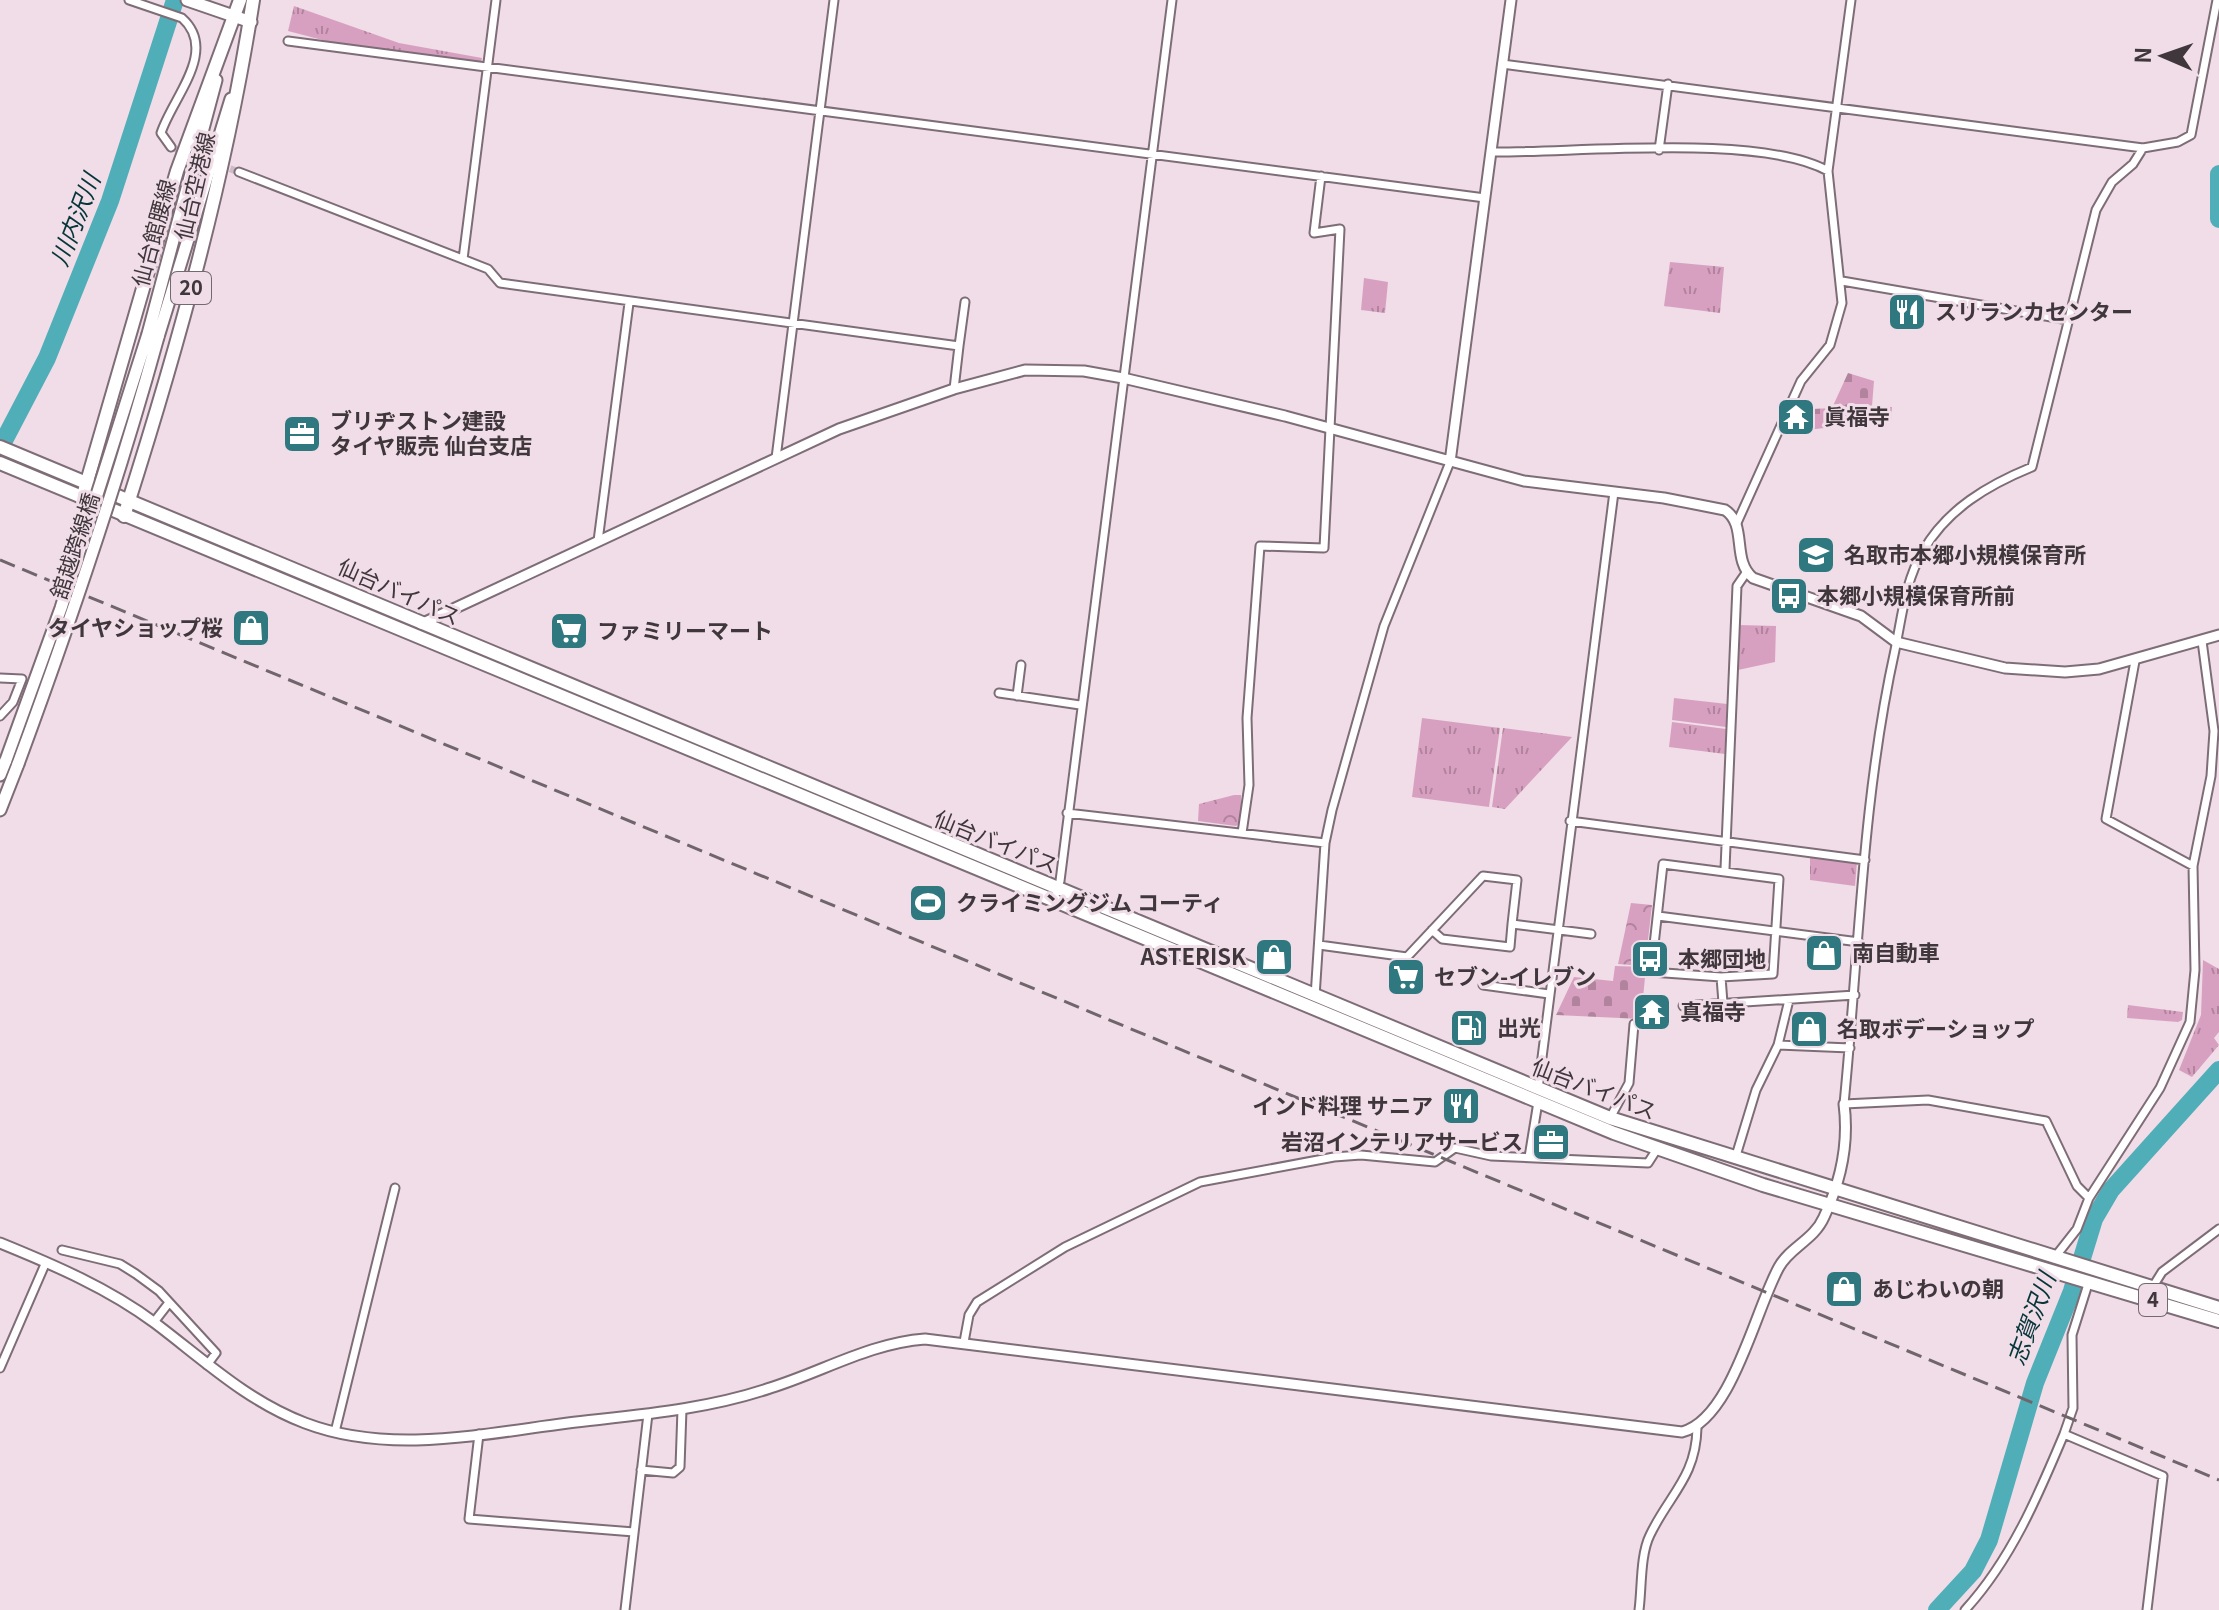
<svg xmlns="http://www.w3.org/2000/svg" width="2219" height="1610" font-family="Georgia,'Noto Sans JP',serif">
	<style>
		.grass { fill: url(#grass-tufts) }
		.forest { fill: url(#forest-crowns) }
		.cemetery { fill: url(#cemetery-stones) }
		.lines { fill: none; stroke-linecap: round; stroke-linejoin: round }
		.river { stroke: #50aeb8; stroke-width: 18 }
		.minor-tunnel { stroke: #cdbcc5; stroke-width: 7; stroke-dasharray: 7 3.5; stroke-linecap: butt }
		.minor-casing { stroke: #7e6d76; stroke-width: 11 }
		.tertiary-casing { stroke: #7e6d76; stroke-width: 13 }
		.secondary-casing { stroke: #7e6d76; stroke-width: 15 }
		.primary-casing { stroke: #7e6d76; stroke-width: 16 }
		.trunk-casing { stroke: #7e6d76; stroke-width: 16 }
		.minor { stroke: #fff; stroke-width: 7 }
		.tertiary { stroke: #fff; stroke-width: 9 }
		.secondary { stroke: #fff; stroke-width: 11 }
		.primary { stroke: #fff; stroke-width: 12 }
		.trunk { stroke: #fff; stroke-width: 12 }
		.rail { stroke: #70656b; stroke-width: 3; stroke-dasharray: 16 8; stroke-linecap: butt }
		.secondary-bridge-casing { stroke: #7e6d76; stroke-width: 15; stroke-linecap: butt }
		.secondary-bridge { stroke: #fff; stroke-width: 11 }
		.labels { text-anchor: middle; stroke-width: 6; stroke-linejoin: round; paint-order: stroke }
		.shield { fill: #f0dde7; stroke: #74696f; stroke-width: 2 }
		.shield-label { font-size: 20px; font-weight: bold; fill: #3f373b }
		.street-label { font-size: 22px; fill: #3f373b; stroke: #f0dde7 }
		.poi-label { font-size: 22px; font-weight: bold; fill: #3f373b; stroke: #f0dde7; text-anchor: start }
		.water-label { font-size: 24px; font-style: italic; fill: #06353a; stroke: #f0dde7 }
	</style>
	<defs>
		<pattern id="grass-tufts" width="24" height="20" patternUnits="userSpaceOnUse" patternTransform="scale(2)"><rect width="24" height="20" fill="#d8a0c0"/><path d="M3 7l-1-3M5 7V3M7 7l1-3M15 17l-1-3M17 17v-4M19 17l1-3" fill="none" stroke="#b1839d"/></pattern>
		<pattern id="forest-crowns" width="20" height="18" patternUnits="userSpaceOnUse" patternTransform="scale(2)"><rect width="20" height="18" fill="#d8a0c0"/><path d="M2 6a3 3 0 1 1 6 0M12 15a3 3 0 1 1 6 0" fill="none" stroke="#b1839d"/></pattern>
		<pattern id="cemetery-stones" width="16" height="16" patternUnits="userSpaceOnUse" patternTransform="scale(2)"><rect width="16" height="16" fill="#d8a0c0"/><path d="M2 7V4a2 2 0 0 1 4 0v3zM10 15v-3a2 2 0 0 1 4 0v3z" fill="#b1839d"/></pattern>
	</defs>
	<rect width="100%" height="100%" fill="#f0dde7"/>
	<path class="grass" d="M294,6l105,37 83,15 -1,4 -147,-19 -46,-12z
		M1670,262l54,5 -4,46 -56,-7z
		M1364,278l24,4 -3,31 -24,-3z
		M1739,625l37,1 -1,36 -37,8z
		M1674,698l53,6 -1,23 -54,-7z
		M1422,718l78,10 -11,79 -77,-10z
		M1672,722l54,7 -1,25 -56,-7z
		M1503,728l69,9 -67,72 -13,-2z
		M1810,856l47,5 -2,25 -45,-6z
		M2203,960l16,9v63l-5,6 5,7 -27,32 -13,-7 22,-55z
		M2128,1005l55,7 -1,8 -4,2 -51,-4z"/>
	<path class="forest" d="M1234,795h7v27l-5,4 -38,-5 1,-17z
		M1631,903l21,2 -7,61 -27,-2z"/>
	<path class="cemetery" d="M1848,373l26,8 -2,25 20,1 -1,14 -85,9v-6h4l2,-15 20,-1z
		M1615,966l31,1 -5,52 -85,-4 18,-38 39,4z"/>
	<g class="lines">
		<path class="river" d="M2219,174v45
			M0,448l47,-90 63,-157 65,-201
			M1937,1610l36,-39 16,-31 46,-157 37,-92 22,-72 17,-29 108,-120"/>
		<path class="minor-tunnel" d="M171,147l68,25"/>
		<defs>
			<path id="minor" d="M129,0l53,18c37,33 -10,80 -21,115l10,14
				M288,41l1197,157
				M1502,64l641,84 35,-6 13,-7 26,-135
				M1659,150l9,-66
				M1491,152c84,1 269,-19 337,19
				M239,172l249,97 12,14 459,63 -5,43
				M463,259l33,-259
				M1842,281l226,39
				M959,346l6,-44
				M776,458l58,-458
				M1736,525l65,-144 29,-36 12,-42 -14,-132 23,-171
				M598,541l31,-238
				M2135,661l-29,158 87,47
				M0,678l22,1 -9,23 -13,14
				M999,693l81,12
				M1017,696l4,-31
				M1067,813l258,30
				M1570,821l295,39
				M1242,833l7,-48 -2,-67 13,-172 64,2 16,-319 -26,4 7,-57
				M1663,864l116,15 -6,95 -52,3 -70,-5z
				M1725,869l12,-283 9,-13
				M1053,902l7,-21 112,-881
				M1658,916l201,26
				M1432,930l10,9 68,8 2,-23
				M1319,945l88,12 76,-81 34,4 -5,44 79,10
				M1721,977l2,26
				M1483,985l66,9
				M1315,997l10,-154 7,-33 52,-184 66,-164
				M1683,1006l172,-11
				M1778,1045l72,3
				M1538,1089l76,-597
				M1610,1118l19,-35 5,-59
				M1529,1157l9,-55
				M1735,1159l21,-69 22,-45 11,-45
				M2089,1198l-12,-12 -31,-65 -118,-21 -84,4c15,-152 18,-305 51,-454 7,-33 10,-69 28,-99 24,-42 65,-66 109,-84l64,-257 16,-28 21,-18 10,-16
				M62,1250l58,14 16,10 23,17 57,62 -9,12
				M2055,1257l22,-28 12,-31 71,-110 30,-66 5,-52 -2,-104 18,-90 3,-45 -12,-90
				M2152,1288l10,-16 57,-43
				M154,1322l14,-18
				M964,1342l5,-27 8,-13 88,-55 135,-65 134,-25 27,-2 74,7 20,-14 36,8 157,7 9,-14
				M0,1368l46,-106
				M335,1432l60,-244
				M479,1434l-10,85 165,13
				M2064,1434l9,-26 -1,-73 17,-54
				M641,1470l32,3 7,-6 2,-58
				M625,1610l23,-196
				M1639,1610c3,-22 1,-55 11,-75 19,-40 46,-58 47,-107
				M1965,1610c46,-50 73,-114 99,-176l99,42 -16,134"/>
			<path id="tertiary" d="M1450,462l61,-462
				M421,624l418,-195 115,-40 71,-19 59,1 39,7 162,38 239,65 140,17 61,12c23,15 6,50 28,68l108,38 35,26 109,26 60,4 34,-3 120,-34
				M0,1243c54,22 108,45 155,80 49,37 92,78 150,100 84,32 177,11 263,0 68,-8 137,-13 202,-35 52,-16 100,-45 155,-49l757,93c50,-13 73,-122 97,-165 11,-20 35,-27 45,-50 17,-36 25,-74 20,-113"/>
			<path id="secondary" d="M187,0l64,22
				M148,334l68,-254
				M158,337l73,-238
				M0,775l6,-15
				M0,810l18,-46"/>
			<path id="primary" d="M82,499l95,-328 63,-171
				M124,516c54,-169 102,-341 129,-516"/>
			<path id="trunk" d="M0,447l1610,671 609,190
				M0,463l1614,670 149,52 456,136"/>
		</defs>
		<use href="#minor" class="minor-casing"/>
		<use href="#tertiary" class="tertiary-casing"/>
		<use href="#secondary" class="secondary-casing"/>
		<use href="#primary" class="primary-casing"/>
		<use href="#trunk" class="trunk-casing"/>
		<use href="#minor" class="minor"/>
		<use href="#tertiary" class="tertiary"/>
		<use href="#secondary" class="secondary"/>
		<use href="#primary" class="primary"/>
		<use href="#trunk" class="trunk"/>
		<path class="rail" d="M0,560l2219,920"/>
		<defs>
			<path id="secondary-bridge" d="M6,760l55,-152 87,-274
				M18,764c52,-141 100,-282 140,-427"/>
		</defs>
		<use href="#secondary-bridge" class="secondary-bridge-casing"/>
		<use href="#secondary-bridge" class="secondary-bridge"/>
	</g>
	<defs>
		<symbol id="restaurant-square" viewBox="-11 -11 22 22"><rect x="-9" y="-9" width="18" height="18" rx="4" fill="#307880" stroke="#f0dde7"/><path d="M-5-6h1v4h1v-4h1v4h1v-4h1v5L-1.5 .5V6h-2V.5L-5-1ZM5-6V6H3V1.5H1.5Q1.5-4 5-6Z" fill="#fff"/></symbol>
		<symbol id="temple-square" viewBox="-11 -11 22 22"><rect x="-9" y="-9" width="18" height="18" rx="4" fill="#307880" stroke="#f0dde7"/><path d="M0-6L5-2H3V0L6.5 2.5H4V6H1.5V3h-3V6H-4V2.5H-6.5L-3 0V-2H-5Z" fill="#fff"/></symbol>
		<symbol id="office-square" viewBox="-11 -11 22 22"><rect x="-9" y="-9" width="18" height="18" rx="4" fill="#307880" stroke="#f0dde7"/><path d="M-6-3h4V-5.5h4V-3h4V5H-6ZM-1-4.5V-3h2v-1.5ZM-6 0V1H6V0Z" fill="#fff"/></symbol>
		<symbol id="school-square" viewBox="-11 -11 22 22"><rect x="-9" y="-9" width="18" height="18" rx="4" fill="#307880" stroke="#f0dde7"/><path d="M0-5L7-2L0 1L-7-2ZM-4 1L0 2.5L4 1V4Q0 6-4 4Z" fill="#fff"/></symbol>
		<symbol id="bus-square" viewBox="-11 -11 22 22"><rect x="-9" y="-9" width="18" height="18" rx="4" fill="#307880" stroke="#f0dde7"/><path d="M-5-6H5V4H4V6H2V4H-2V6H-4V4H-5ZM-3.5-4V0h7V-4ZM-3.5 1.2v1.5H-2V1.2ZM2 1.2v1.5H3.5V1.2Z" fill="#fff"/></symbol>
		<symbol id="shop-square" viewBox="-11 -11 22 22"><rect x="-9" y="-9" width="18" height="18" rx="4" fill="#307880" stroke="#f0dde7"/><path d="M-5-2.5h2.3a2.7 3.5 0 0 1 5.4 0H5L5.5 6h-11ZM-1.5-2.5h3a1.5 2.3 0 0 0-3 0Z" fill="#fff"/></symbol>
		<symbol id="supermarket-square" viewBox="-11 -11 22 22"><rect x="-9" y="-9" width="18" height="18" rx="4" fill="#307880" stroke="#f0dde7"/><path d="M-6-5.5h2.5l.6 2H6L4.5 2H-2.5L-4.4-4H-6ZM-1.5 3.2a1.3 1.3 0 1 0 .1 0ZM3 3.2a1.3 1.3 0 1 0 .1 0Z" fill="#fff"/></symbol>
		<symbol id="stadium-square" viewBox="-11 -11 22 22"><rect x="-9" y="-9" width="18" height="18" rx="4" fill="#307880" stroke="#f0dde7"/><path d="M0-5a6.5 5 0 1 0 0 10a6.5 5 0 1 0 0-10ZM-3.5-1.8h7v3.6h-7Z" fill="#fff"/></symbol>
		<symbol id="fuel-square" viewBox="-11 -11 22 22"><rect x="-9" y="-9" width="18" height="18" rx="4" fill="#307880" stroke="#f0dde7"/><path d="M-5.5-6h7V0h2V4h1.3V-2.5L3-4.5l.8-.8L6-3V5H2.5V1h-1V6h-7ZM-4.2-4.7v3.2H.2V-4.7Z" fill="#fff"/></symbol>
	</defs>
	<g fill-rule="evenodd">
		<use href="#restaurant-square" x="1885" y="290" width="44" height="44"/>
		<use href="#temple-square" x="1774" y="395" width="44" height="44"/>
		<use href="#office-square" x="280" y="412" width="44" height="44"/>
		<use href="#school-square" x="1794" y="533" width="44" height="44"/>
		<use href="#bus-square" x="1767" y="574" width="44" height="44"/>
		<use href="#shop-square" x="229" y="606" width="44" height="44"/>
		<use href="#supermarket-square" x="547" y="609" width="44" height="44"/>
		<use href="#stadium-square" x="906" y="881" width="44" height="44"/>
		<use href="#shop-square" x="1802" y="931" width="44" height="44"/>
		<use href="#shop-square" x="1252" y="935" width="44" height="44"/>
		<use href="#bus-square" x="1628" y="937" width="44" height="44"/>
		<use href="#supermarket-square" x="1384" y="955" width="44" height="44"/>
		<use href="#temple-square" x="1630" y="990" width="44" height="44"/>
		<use href="#fuel-square" x="1447" y="1006" width="44" height="44"/>
		<use href="#shop-square" x="1787" y="1007" width="44" height="44"/>
		<use href="#restaurant-square" x="1439" y="1084" width="44" height="44"/>
		<use href="#office-square" x="1529" y="1120" width="44" height="44"/>
		<use href="#shop-square" x="1822" y="1267" width="44" height="44"/>
	</g>
	<g class="labels">
		<g class="shield">
			<rect x="171" y="272" width="40" height="32" rx="6"/>
			<rect x="2139" y="1284" width="28" height="32" rx="6"/>
		</g>
		<g class="shield-label">
			<text x="191" y="295">20</text>
			<text x="2153" y="1307">4</text>
		</g>
		<g class="street-label">
			<text transform="translate(195 186) rotate(-77)" y="8">仙台空港線</text>
			<text transform="translate(154 233) rotate(-75)" y="8">仙台館腰線</text>
			<text transform="translate(75 546) rotate(-72)" y="8">舘越跨線橋</text>
			<text transform="translate(399 592) rotate(24)" y="8">仙台バイパス</text>
			<text transform="translate(996 842) rotate(22)" y="8">仙台バイパス</text>
			<text transform="translate(1594 1089) rotate(21)" y="8">仙台バイパス</text>
		</g>
		<g class="poi-label">
			<text x="1935" y="320">スリランカセンター</text>
			<text x="1824" y="425">眞福寺</text>
			<text x="330" y="429">ブリヂストン建設<tspan x="330" dy="25">タイヤ販売 仙台支店</tspan></text>
			<text x="1844" y="563">名取市本郷小規模保育所</text>
			<text x="1817" y="604">本郷小規模保育所前</text>
			<text x="223" y="636" text-anchor="end">タイヤショップ桜</text>
			<text x="597" y="639">ファミリーマート</text>
			<text x="956" y="911">クライミングジム コーティ</text>
			<text x="1852" y="961">南自動車</text>
			<text x="1246" y="965" text-anchor="end">ASTERISK</text>
			<text x="1678" y="967">本郷団地</text>
			<text x="1434" y="985">セブン-イレブン</text>
			<text x="1680" y="1020">真福寺</text>
			<text x="1497" y="1036">出光</text>
			<text x="1837" y="1037">名取ボデーショップ</text>
			<text x="1433" y="1114" text-anchor="end">インド料理 サニア</text>
			<text x="1523" y="1150" text-anchor="end">岩沼インテリアサービス</text>
			<text x="1872" y="1297">あじわいの朝</text>
		</g>
		<g class="water-label">
			<text transform="translate(76 220) rotate(-69)" y="8">川内沢川</text>
			<text transform="translate(2032 1319) rotate(-70)" y="8">志賀沢川</text>
		</g>
	</g>
	<g transform="translate(2163 56) rotate(272)" stroke="#f0dde7" stroke-width="6" paint-order="stroke">
	<path d="M0-6L14 30L0 20L-14 30Z" fill="#3f373b"/>
	<text y="-12" font-size="22" font-weight="bold" text-anchor="middle" fill="#3f373b">N</text>
	</g>
</svg>
